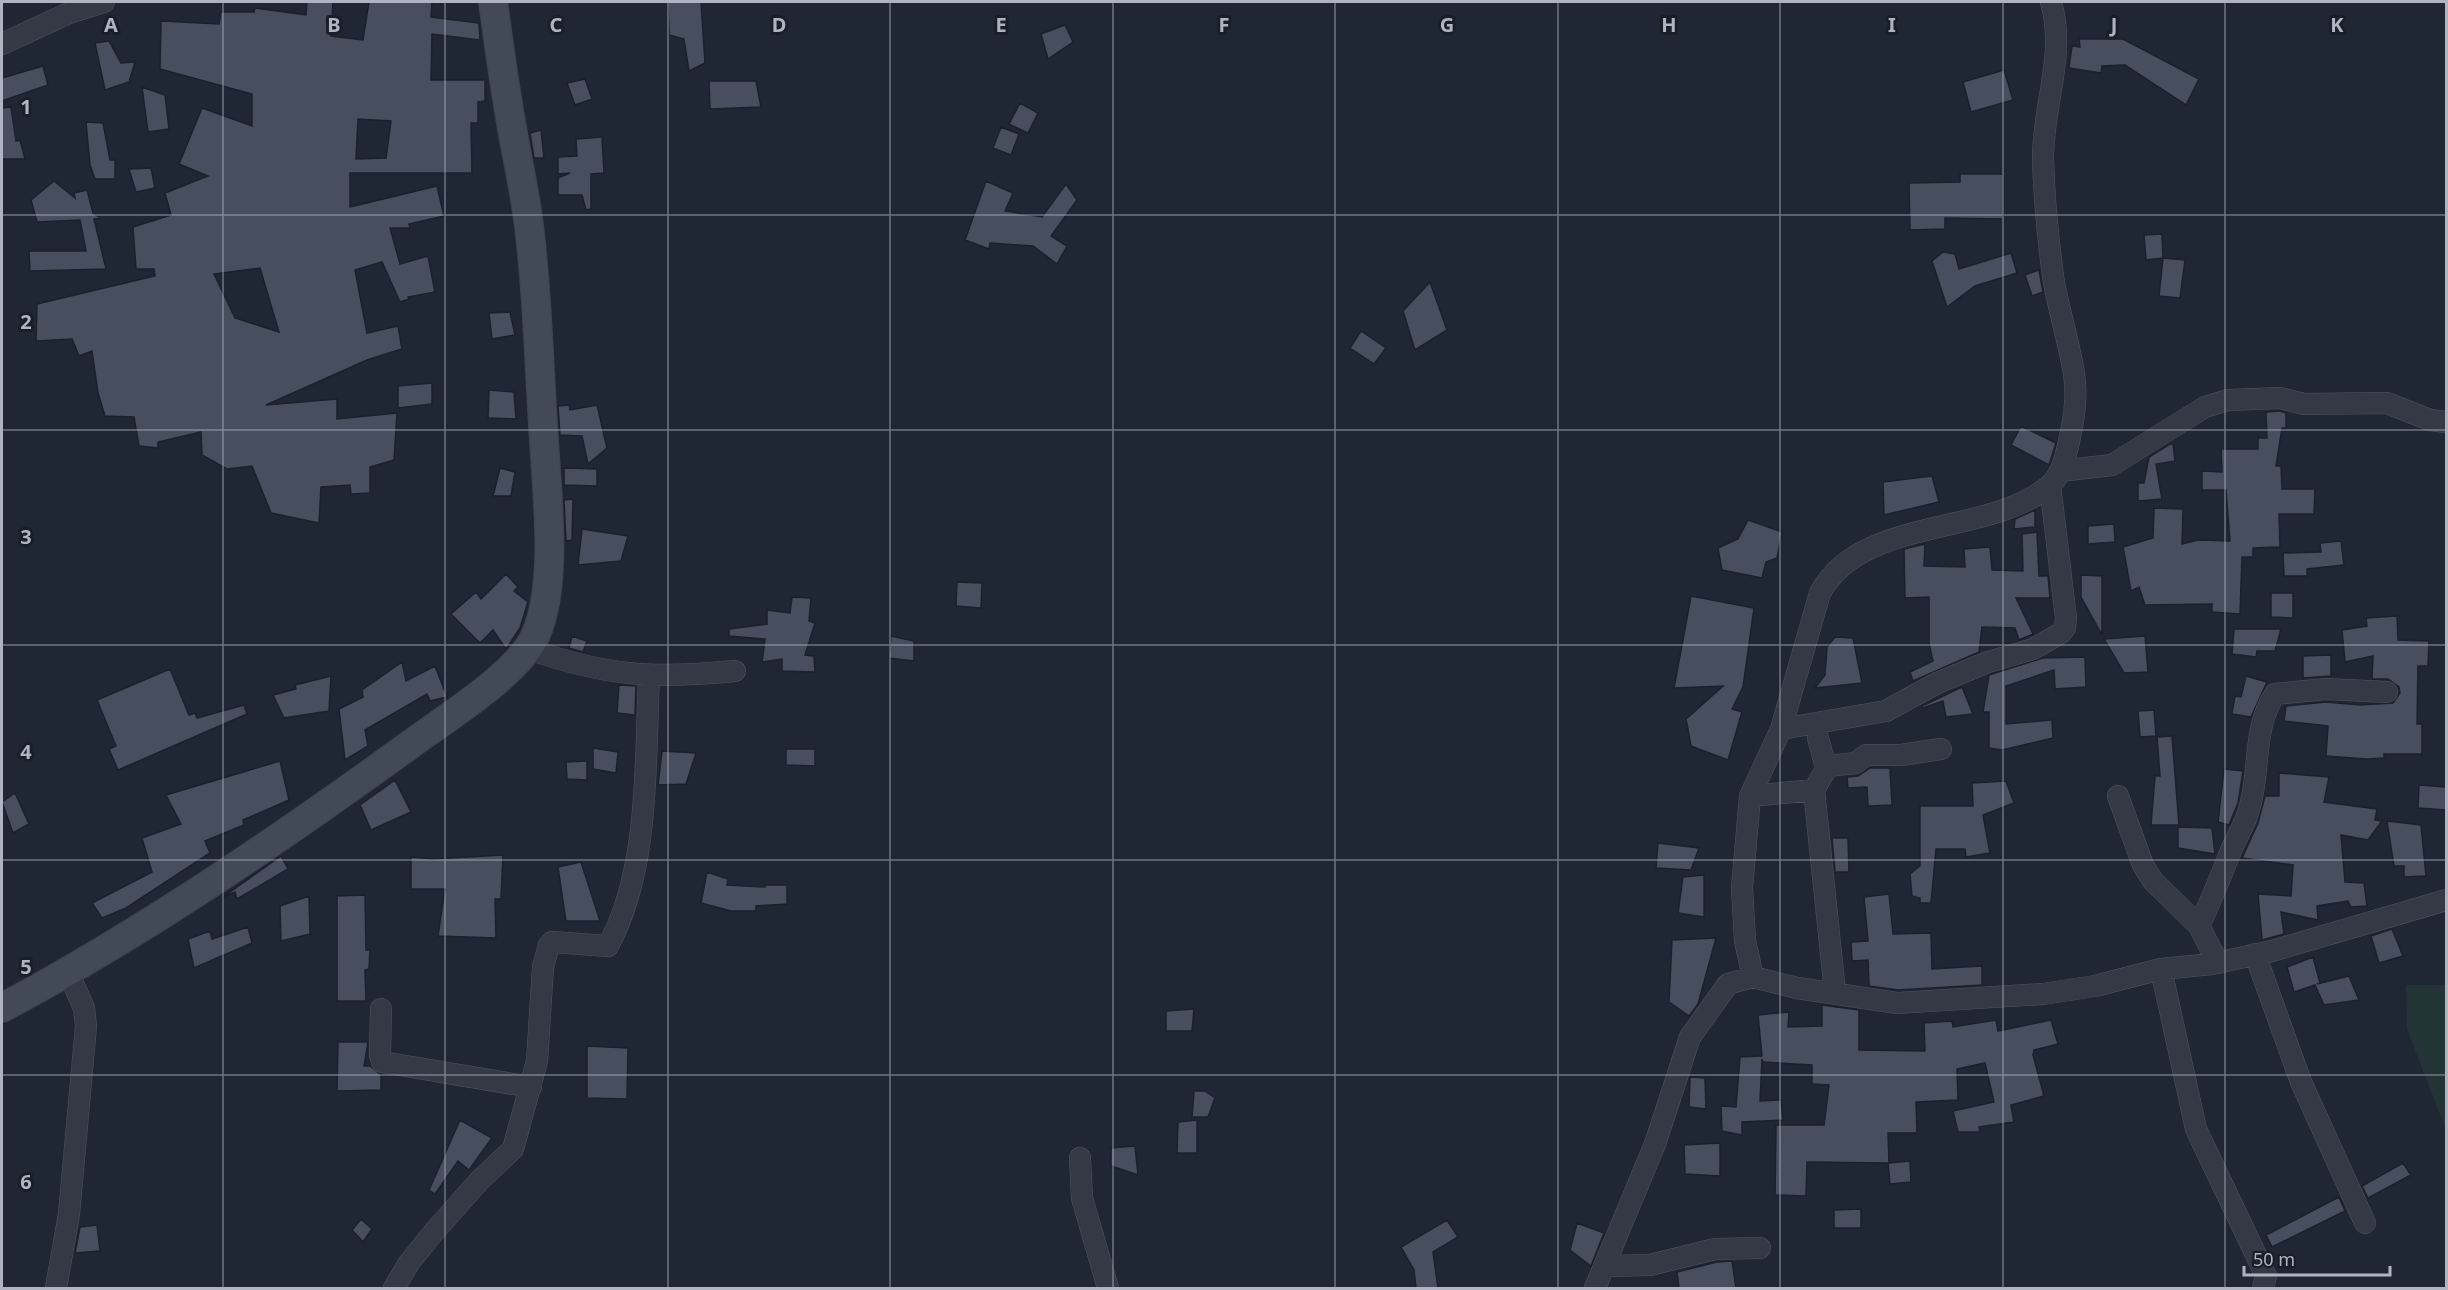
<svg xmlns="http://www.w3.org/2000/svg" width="2448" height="1290" font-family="'Noto Sans',sans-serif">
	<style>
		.green { fill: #233436 }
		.building { fill: #474e5e; stroke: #1b212b; stroke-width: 1.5; fill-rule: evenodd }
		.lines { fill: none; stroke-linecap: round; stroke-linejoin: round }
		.street-casing { stroke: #4e5460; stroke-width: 22 }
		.secondary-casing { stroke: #3d434e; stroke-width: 30 }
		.street { stroke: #343a45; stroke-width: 21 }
		.secondary { stroke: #424957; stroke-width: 28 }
		.grid { fill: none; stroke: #aeb4c2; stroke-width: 1.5; stroke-opacity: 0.55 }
		.grid-label { font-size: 20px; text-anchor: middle; font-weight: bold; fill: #aeb4c2; stroke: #191f29; stroke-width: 6; stroke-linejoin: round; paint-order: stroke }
	</style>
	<rect width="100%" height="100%" fill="#202734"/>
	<path class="green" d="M2406,985h40v145l-39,-101z"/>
	<path class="building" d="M307,2h26l-2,34 32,4 6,-38h63l-1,15 48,6 1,17 -48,-6 -1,46h54v21l-7,1v21h-7l1,50h-122v34l87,-21 7,30 -35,8 1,4h-20l10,36 28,-8 7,36 -27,5 1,2 -9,3 -18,-40 -27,8 12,63 31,-7 4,23 -35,11 -101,45 71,-6v20l60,-6 -3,47 -24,7v26l-19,1 -1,-9 -29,2 -2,36 -48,-10 -19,-47 -25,3 -25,-14 -1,-23 -43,10v6l-19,-2 -5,-29 -29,-1 -7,-23 -6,-42 -13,5 -7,-17 -36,2 1,-37 118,-28 -1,-7h-18l-3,-42 38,-12 -6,-22 43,-17 -29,-12 23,-56 50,18v-32l-92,-25 1,-48 58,3 2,-12h33l1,-4 51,7zM358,119l33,2 -5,37 -30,1zM260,268l19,64 -44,-14 -21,-44z
		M668,2h33l4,61 -16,8 -5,-32 -15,-4z
		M1065,25l8,17 -25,17 -7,-25z
		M2079,39h44l76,40 -13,26 -61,-40 -23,1 -1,7 -32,-5 3,-22 8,1z
		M109,41l12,22 14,-1 -6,20 -24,8 -10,-47z
		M43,66l5,19 -46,16v-23z
		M2004,70l9,30 -42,12 -8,-30z
		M585,79l7,20 -17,6 -8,-22z
		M709,81h47l5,26 -51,2z
		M142,87l23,8 4,34 -21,3z
		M1020,103l18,10 -10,20 -19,-9z
		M11,107l5,34 4,-1 5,19h-23v-51z
		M86,122l17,1 7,37h5v19h-20l-5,-14z
		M1001,127l18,7 -8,21 -18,-7z
		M541,130l3,28h-10l-4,-25z
		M602,137l2,36 -13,1v35l-5,1 -4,-15h-24v-17l12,-5 -12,1v-17l19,-1 -1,-17z
		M151,168l4,20 -19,4 -7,-23z
		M1960,174h43v45l-58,-1v11l-35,1 -1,-47 51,-1z
		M54,181l21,17 -1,-5 13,-3 6,23 7,5 -6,1 12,50 -76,2 -1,-20h57l-6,-31 -43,2 -6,-22z
		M986,181l27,12 -8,18 37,6 24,-33 11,16 -26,36 16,10 -10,18 -24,-18 -43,-3 -1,6 -24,-9z
		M2162,234l1,24 -17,2 -2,-25z
		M1943,252l12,2 4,15 52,-16 6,20 -42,13 -28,21 -15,-46z
		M2163,258l22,2 -5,38 -21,-2z
		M2039,270l4,22 -11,4 -7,-21z
		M1430,282l17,48 -32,20 -12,-39z
		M510,312l5,23 -23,4 -3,-26z
		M1361,331l25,17 -12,16 -24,-16z
		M432,383v21l-34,4v-22z
		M489,390l25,2 2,27 -28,-1z
		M569,405l1,5 27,-5 10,43 -19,16 -6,-28 -22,-1 -2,-29z
		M2280,411l6,2v15h-4l-6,38h5l1,23h33l-1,25h-35l1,33 -27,1v9h-11l-2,57 -28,-2v-8l-67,1 -6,-18 -8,4 -8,-44 30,-9 1,-30 29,1 -1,35 16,-4 32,1 -4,-51h-24v-19l20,1 -1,-23h37v-11h9l-1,-26z
		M2021,426l35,17 -7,22 -38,-20z
		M2170,444h3l2,17 -19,3 6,35 -24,2v-18h6l5,-26z
		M500,468l15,4 -4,24h-18z
		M564,468l33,1v17l-33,-1z
		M1932,476l7,26 -55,13 -1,-33z
		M573,499l-1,41 -6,1 -2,-41z
		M2035,510v17l-21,2 1,-10z
		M1748,520l34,12 -5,26 -11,4 -4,16 -40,-8 -4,-22 20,-9z
		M2114,524l1,18 -27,2v-18z
		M582,529l46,7 -7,25 -43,4z
		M2037,532l2,44h9l2,22h-34l17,36 -14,6 -4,-12 -33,-1 -3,25 -66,29 -3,-9 23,-11 -4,-18v-46l-24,1 -1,-49 21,-5 -1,22 41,1 -1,-18 26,-2 2,23 31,1 -1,-37z
		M2341,541l3,24 -37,4v7h-23l-1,-23 38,-1 -1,-9z
		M506,574l12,13 -4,4 14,11 -8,26 -14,21 -13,-19 -13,13 -29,-29 25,-22 5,7z
		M2081,575l21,1v59l-21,-38z
		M957,582l25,1 -1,25 -25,-2z
		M2271,593h22v25l-22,-1z
		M1691,596l63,12 -11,79 -11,22 10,3 -14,48 -37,-14 -5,-27 37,-33 -49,2z
		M792,597l19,1 -2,23 6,2 -10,32 9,1 1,16 -33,-1v-12l-20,3 3,-23 -36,-3v-7l38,-5v-14l23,3z
		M2397,616l1,24 31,1 -1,25h-10l-1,58h5v30h-38v4l-17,1 -41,-3 2,-30 -44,-5 2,-15 40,-4 34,3 33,-2 7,-10 -1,-6 -11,-8h-16l1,-23 -28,6 -3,-32 25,-4 -1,-8z
		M2234,629h47l-6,22h-18l-1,6 -24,-3z
		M572,636l15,5 -4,11 -14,-4z
		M891,636l23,5v20l-25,-3z
		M2145,636l3,36 -24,1 -20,-34z
		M1835,637l18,1 9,45 -47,5 10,-13 2,-28z
		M2331,655v21l-28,2v-22z
		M2085,657l1,30 -31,2 -1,-19 -48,16v38l46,-4 1,18 -51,12 -13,-2v-36h-6l6,-37 54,-17z
		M402,662l4,19 29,-15 12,31 -17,4 -3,-7 -62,36 3,16 -23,14 -6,-51 24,-12 -1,-7z
		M170,669l19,46 6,-2 2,5 47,-13 3,9 -129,56 -9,-21 7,-3 -19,-46z
		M331,676l-2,35 -45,7 -11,-23 23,-6 -1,-4z
		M2246,676l21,6 -16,35 -19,-3 3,-18 6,1z
		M619,685l17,1 -1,29 -18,-2z
		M1962,687l11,27 -27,3 -3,-16 -20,7 -1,-2z
		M2154,710l2,26 -16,1 -2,-26z
		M2172,736l7,89h-28l4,-49h5l-3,-39z
		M593,748l25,4 -2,21 -23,-4z
		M786,749h29v17l-29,-1z
		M662,751l34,2 -10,31 -28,1z
		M280,761l9,39 -46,20 1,5 -39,16 5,12 -84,55 -24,10 -10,-15 60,-31 -10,-34 39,-14 -15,-29z
		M587,761v19l-20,-1 -1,-17z
		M1870,768h20l2,37 -24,1 -1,-19 -19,1 -1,-11 11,-1z
		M2224,769l19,2 -5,32 -9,22 -11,-3z
		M2279,773l50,4 -5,25 53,7 -2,11 7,1 -14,19 -27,-5 4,47 19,1 3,23 -16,1 -3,-6 -31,5 1,14 -37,-8 3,22 -22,6 -4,-46 33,2 2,-31 -51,-7 16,-35 7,-27h14z
		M395,780l16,32 -40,18 -11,-25z
		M2006,781l8,22 -31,12 7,38 -24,4 -1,-8h-29l-5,54h-11v-5l-8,-2 -2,-22 10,-8v-60h53l-1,-23z
		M2419,785l27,2v23l-28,-2z
		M15,793l14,31 -16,9 -11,-31z
		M2387,821l34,4 5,51 -22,1v-11h-10z
		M2178,827l34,1 3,26 -37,-6z
		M1832,838h16l1,34h-14z
		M1658,843l41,5 -8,22 -35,-2z
		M503,855l-2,44h-6l1,39 -58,-2 7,-47h-34v-32l22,2z
		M281,856l7,13 -51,30 -2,-7 -12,5z
		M581,862l19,59h-34l-8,-54z
		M707,872l21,7 -1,6 38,2v-2h22v19l-31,2v5h-25l-30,-8z
		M1704,875v42l-26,-4 5,-36z
		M1889,894l4,40 38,-1 1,36 50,-3v19l-84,5 -29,-4 -1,-26 -16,1 -1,-19 17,-1 -4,-44z
		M365,895l1,55h4l-1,19 -4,1 1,31h-29v-105z
		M309,896l1,38 -29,7 -1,-35z
		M248,927l4,16 -58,25 -6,-29 22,-8 2,8z
		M2392,929l11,27 -24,7 -8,-27z
		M1716,938l-18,66 -9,12 -20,-14 3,-62z
		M2313,957l7,26 -3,1 32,-8 10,24 -35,5 -9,-20 -21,7 -7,-25z
		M1822,1005l37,5v40l66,1 -1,-28 28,-2 1,6 43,-7 2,11 53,-11 7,24 -24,6 -1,5 11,41 -33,9 3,17 -35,5 1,5h-22l-5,-21 41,-9 -9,-39 -28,6 1,31 -42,2 1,31h-29l1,30 21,-2 1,21 -21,2 -2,-21 -81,-1 -1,34 -31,-1 1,-70h48l5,-40 -17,-1v-19l-49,-3 -1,-3 -2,42 21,-1 2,20 -41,2v13l-20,-4 -1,-25 15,1 4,-50 22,-1 -4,-41 31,-3 -1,15 34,-1z
		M1194,1009l-2,22h-26v-20z
		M338,1042h30l-4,24h6l11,9v15l-44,1z
		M587,1046l41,2 -1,51 -40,-1z
		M1690,1077l15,1 1,31 -17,-2z
		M1194,1091h11l10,7 -7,19h-16z
		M460,1120l32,18 -23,32 -11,-9 -23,33 -6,-4z
		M1197,1120v33h-20l1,-31z
		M1720,1143v33l-35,-2 -1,-29z
		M1135,1146l3,29 -27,-9v-18z
		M2403,1163l8,12 -43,23 -6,-12z
		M2339,1197l6,14 -73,36 -6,-12z
		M1861,1209v19h-27v-18z
		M361,1219l11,10 -9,13 -11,-12z
		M1447,1220l11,17 -25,15 5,36h-22l-2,-18 -13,-23z
		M1577,1223l27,10 -13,33 -21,-16z
		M97,1225l3,26 -25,2 5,-26z
		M1732,1261l4,27h-57l-2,-16 40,-10z"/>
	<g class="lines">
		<defs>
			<path id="street" d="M2,44l67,-31 35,-11
				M2060,471l52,-6 93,-58 23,-7 52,-2 24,6 83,-1 43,17 16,2
				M529,649c76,27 125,30 206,22
				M1781,729l105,-18 51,-28 51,-21 45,-13 28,-16 4,-5 1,-10 -16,-133
				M1818,738l7,26 3,2
				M1814,790l21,202
				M1750,796l64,-6 14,-24 28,-3 10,-8h35l40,-6
				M2118,796l25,69 10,16 46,45 19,37
				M2199,926c12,-25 21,-48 31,-73 6,-16 16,-29 20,-47 10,-36 3,-80 25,-112l51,-5 61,3
				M2255,954l46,128 64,141
				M2161,969l35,160 70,147 -3,12
				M1753,977l44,11 100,15 146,-9 52,-8 66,-17 51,-5 60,-13 174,-51
				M381,1009l-1,46 2,7 149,25
				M1080,1158l2,40 26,90
				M1605,1266l45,-1 65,-16 45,-1
				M56,1288l13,-74 17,-188 -2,-18 -16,-36
				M394,1288l15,-25 24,-30 47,-53 33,-31 24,-88 6,-94 6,-22 3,-3 56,4c42,-77 37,-184 41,-271
				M1595,1288l60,-144 35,-107 38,-53 25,-7 -8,-36 -3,-53 8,-92 31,-67 39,-136c41,-77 168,-56 229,-107 10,-8 15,-23 18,-36 6,-25 11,-51 7,-76 -5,-33 -16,-65 -21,-98 -5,-38 -9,-79 -10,-118 0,-54 23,-103 8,-156"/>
			<path id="secondary" d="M2,1008c142,-76 278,-169 409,-264 35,-26 109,-71 125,-110 22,-51 11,-139 8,-194 -5,-71 -6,-143 -15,-214 -5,-41 -15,-81 -21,-122 -6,-34 -10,-68 -15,-102"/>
		</defs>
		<use href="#street" class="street-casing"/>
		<use href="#secondary" class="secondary-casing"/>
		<use href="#street" class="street"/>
		<use href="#secondary" class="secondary"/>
	</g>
	<path class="grid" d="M223,2v1286M445,2v1286M668,2v1286M890,2v1286M1113,2v1286M1335,2v1286M1558,2v1286M1780,2v1286M2003,2v1286M2225,2v1286M2,215h2444M2,430h2444M2,645h2444M2,860h2444M2,1075h2444"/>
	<g class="grid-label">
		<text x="111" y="32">A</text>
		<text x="334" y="32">B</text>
		<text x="556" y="32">C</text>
		<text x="779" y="32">D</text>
		<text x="1001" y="32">E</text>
		<text x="1224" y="32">F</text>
		<text x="1447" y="32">G</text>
		<text x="1669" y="32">H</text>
		<text x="1892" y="32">I</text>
		<text x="2114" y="32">J</text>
		<text x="2337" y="32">K</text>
		<text x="26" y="114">1</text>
		<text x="26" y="329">2</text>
		<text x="26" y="544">3</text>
		<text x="26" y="759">4</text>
		<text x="26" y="974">5</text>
		<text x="26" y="1189">6</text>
	</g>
	<rect width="2448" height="1290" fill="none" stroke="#aeb4c2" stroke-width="6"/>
	<path d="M2244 1266v9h146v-9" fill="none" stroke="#aeb4c2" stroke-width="3"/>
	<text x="2253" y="1266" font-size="18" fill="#aeb4c2" stroke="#191f29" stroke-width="4.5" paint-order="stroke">50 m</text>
</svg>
